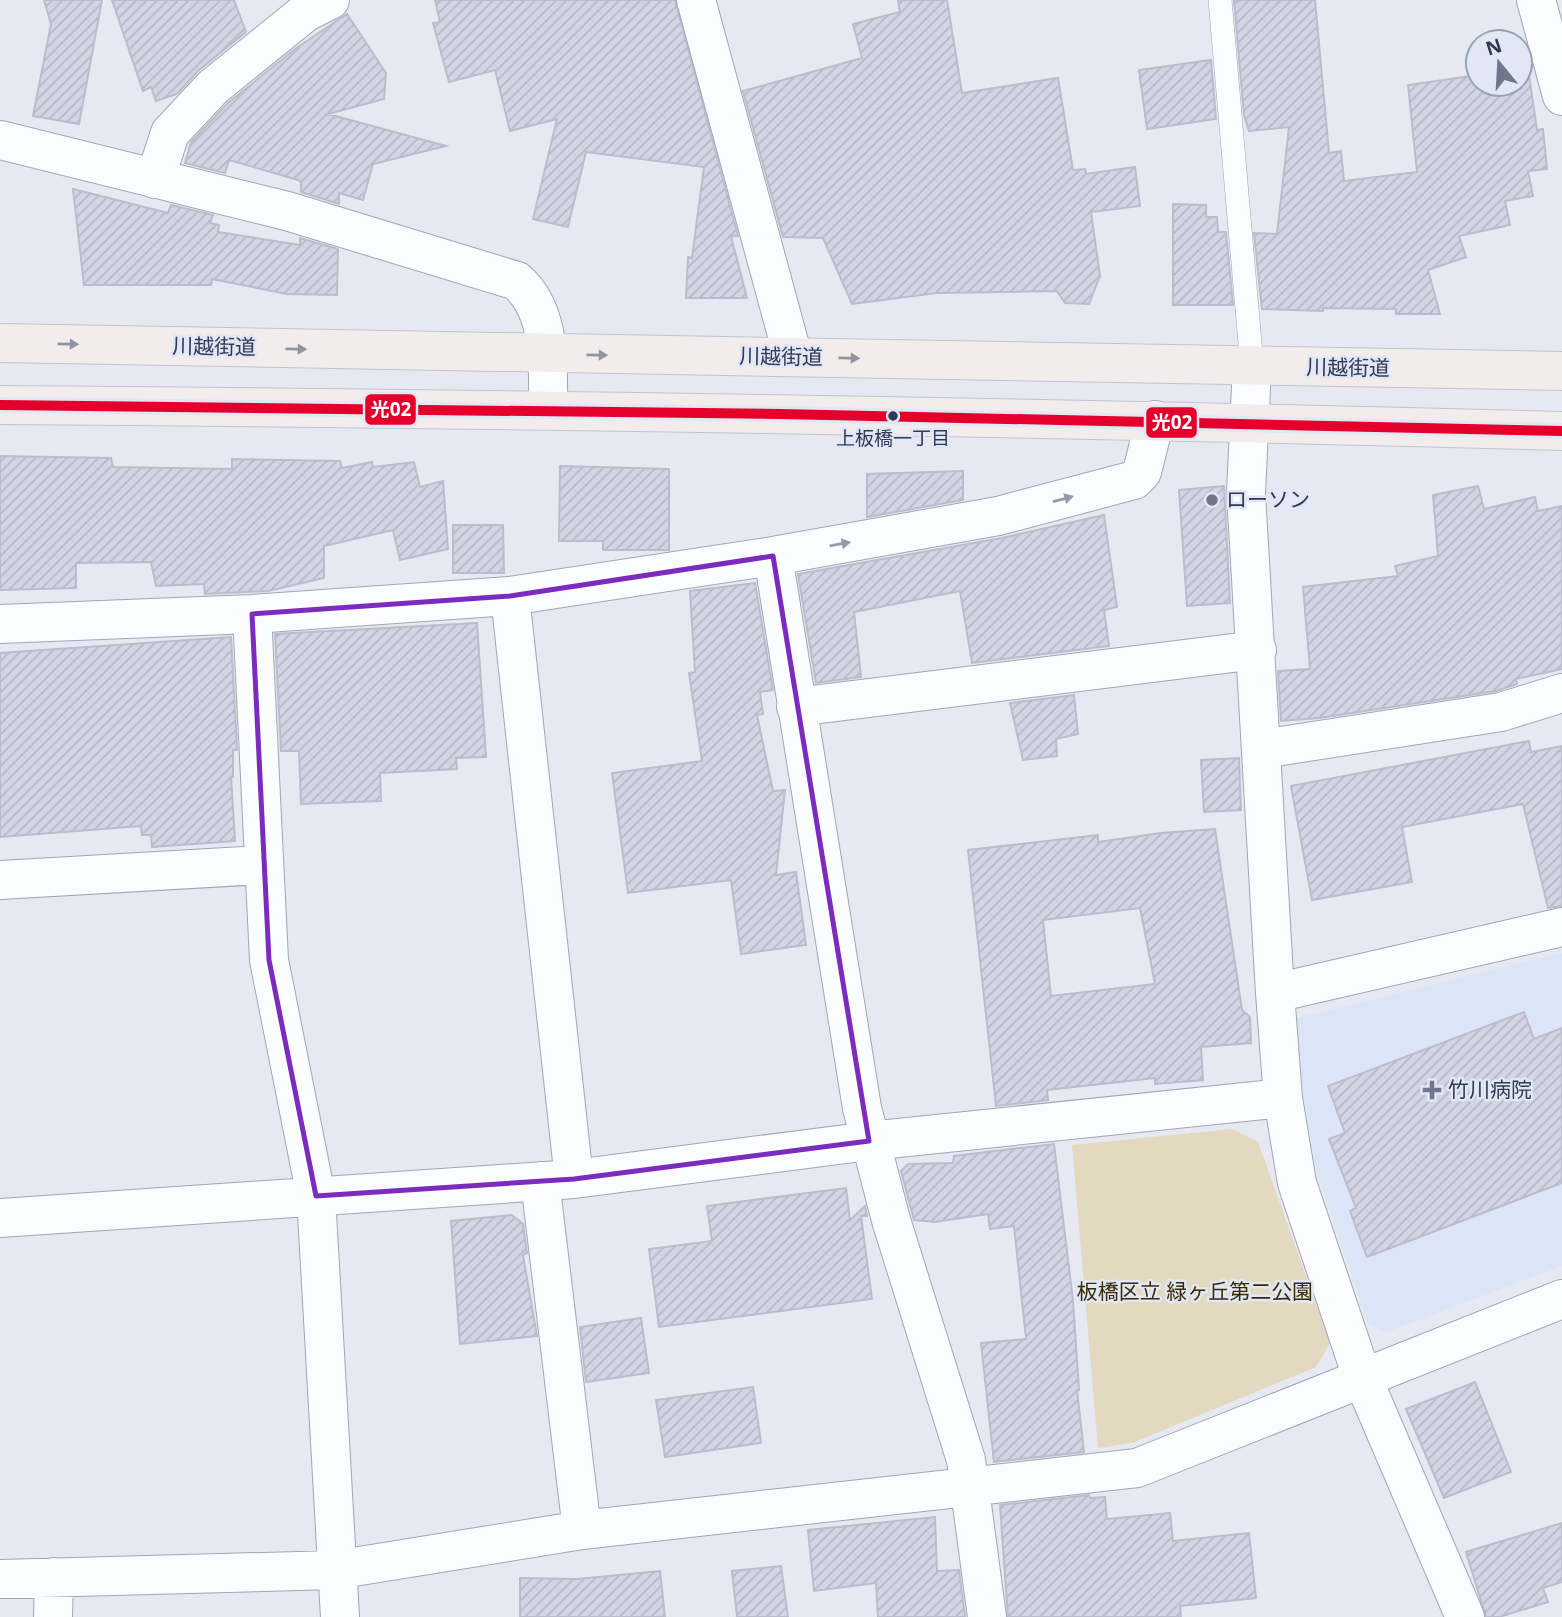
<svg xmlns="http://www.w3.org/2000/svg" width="1562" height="1617" font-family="'Noto Sans','Noto Sans JP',sans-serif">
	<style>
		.built { fill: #dce4f8 }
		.green { fill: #e3d8c0 }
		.building { fill: url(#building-hatch); stroke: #bcbccc; stroke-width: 2; fill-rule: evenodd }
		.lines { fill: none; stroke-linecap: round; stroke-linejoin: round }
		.lane-casing { stroke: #a1a6b6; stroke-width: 24 }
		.street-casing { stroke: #a1a6b6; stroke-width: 40 }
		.secondary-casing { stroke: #a1a6b6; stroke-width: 40 }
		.highway-casing { stroke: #c1c4ce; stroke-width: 40 }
		.lane { stroke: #fbfcfd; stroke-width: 23 }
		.street { stroke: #fbfcfd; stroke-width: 38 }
		.secondary { stroke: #fbfcfd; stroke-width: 38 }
		.highway { stroke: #f3ecec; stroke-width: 38 }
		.bus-1-casing { stroke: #e1e7f5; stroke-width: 16 }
		.bus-1 { stroke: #e4002b; stroke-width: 10 }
		.oneway { fill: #9293a0 }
		.oneway2 { fill: #969ba9 }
		.marked { fill: none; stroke: #7b2cbf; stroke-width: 5; stroke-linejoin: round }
		.bus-dot { fill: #303a55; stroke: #e1e7f5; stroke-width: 2.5 }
		.poi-dot { fill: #70778c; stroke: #e1e7f5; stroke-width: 2.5 }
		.labels { text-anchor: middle; stroke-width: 5; stroke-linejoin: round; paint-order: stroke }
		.bus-label { font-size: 19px; fill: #303a55; stroke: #e1e7f5 }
		.street-label { font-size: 21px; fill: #303a55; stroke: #e1e7f5 }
		.poi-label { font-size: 21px; fill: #303a55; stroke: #e1e7f5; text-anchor: start }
		.park-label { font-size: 21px; fill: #382a01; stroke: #e1e7f5 }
		.line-badge { stroke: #e1e7f5; stroke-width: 2.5 }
		.badge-label { font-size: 19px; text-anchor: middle; font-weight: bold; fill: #fff }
	</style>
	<defs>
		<pattern id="building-hatch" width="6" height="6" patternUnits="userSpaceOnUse" patternTransform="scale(1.75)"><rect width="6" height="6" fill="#d4d4e5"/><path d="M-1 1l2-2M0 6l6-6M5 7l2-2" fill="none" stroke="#b6b7c7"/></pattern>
	</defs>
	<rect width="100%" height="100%" fill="#e6e9f1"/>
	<path class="built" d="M1562,953v313l-175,66 -19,-8 -54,-162 -22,-143z"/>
	<path class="green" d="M1232,1129l26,13 72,201 -14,24 -184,76 -34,5 -26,-303z"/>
	<path class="building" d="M44,0h58l-23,124 -46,-8 18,-92z
		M112,0h122l12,32 -47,38 -22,24 -21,7 -5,-14 -8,4z
		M435,0h240l63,236h-7l16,62h-61l2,-41 4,1 12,-91 -118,-15 -18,75 -35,-8 24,-100 -47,12 -15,-61 -46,12 -16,-59 7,-1z
		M898,0h49l15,93 96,-15 15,92 12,-1 1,5 49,-7 5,39 -49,6 9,64 -11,28 -24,-1 -8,-12 -120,2 -85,11 -29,-66 -40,-1 -40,-146 119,-33 -9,-34 47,-12z
		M1234,0h81l14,153 12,-2 3,30 73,-9 -9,-87 70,-10v9h42v-6l9,-2 8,54 6,-1 4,40 -19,2 5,25 -28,5 5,24 -51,11 7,21 -38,13 12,44h-44v-5l-73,-1v3l-61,-2 -8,-76 23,1 12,-107 -40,4 -5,-16z
		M347,14l39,59 -2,26 -56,15 118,32 -73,18 -10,36 -24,-7v11l-38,-12v-10l-3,-2 -69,-20 -4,13 -40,-10 6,-21 37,-39 67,-54z
		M1211,60l5,59 -69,10 -8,-59z
		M73,189l95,24 3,-8 42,10 -3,8 9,2 -1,7 82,13v-7l38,11 -1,46 -50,-1 -75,-15 -1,6h-127z
		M1173,204l33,1v12h11l1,15h8l7,73h-60z
		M0,456l111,2 2,9 119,2v-10l108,2 2,7 30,-6 1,5 41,-5 6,25 23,-6 5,68 -48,11 -7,-30 -69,16v32l-56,13 -63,3 -1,-10 -48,2 -5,-24 -75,1v25l-76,2z
		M560,466l109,3v81h-66v-9h-44z
		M963,471v29l-96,17v-43z
		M1224,486l6,117 -43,3 -8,-116z
		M1478,486l6,23 51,-12 3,14 24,-5v163l-46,10 1,5 -21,7 -177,27 -38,3 -3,-50 32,-2 -7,-82 95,-11 -3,-10 43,-10 -5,-61z
		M1104,515l13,92 -13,3 5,36 -137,17 -12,-72 -106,21 7,65 -45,6 -18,-109 204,-36z
		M453,525h50l1,48h-51z
		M755,583l18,107 -13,2 3,22 -6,1 16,76 12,-1 -9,85 20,-3 10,73 -65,9 -10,-74 -103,13 -16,-120 90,-12 -13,-88 6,-1 -5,-81z
		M477,623l9,134 -30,1 1,11 -77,4 1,28 -80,3 -2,-53h-18l-6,-117z
		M231,637l6,113h-4v27h-2l4,64 -83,6 -1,-12h-9l-1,-9 -141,11v-184z
		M1074,695l4,39 -22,5 1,17 -34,4 -13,-57z
		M1529,741l2,11 31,-6v160l-14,2 -25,-104 -121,23 10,55 -100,18 -21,-114z
		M1239,758l2,52 -37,2 -3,-52z
		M1215,829l27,181 8,7 1,26 -50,4 2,33 -48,4v-6l-108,12 1,10 -52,6 -28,-256 130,-15v7l63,-9zM1140,908l15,76 -104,12 -8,-76z
		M1524,1012l10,27 28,-11v155l-195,74 -17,-46 6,-3 -27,-69 16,-6 -17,-47z
		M1054,1144l19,157 6,89h-2l7,62 -90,10 -13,-119 45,-4 -12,-113 -24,3 -2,-15 -53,8 -21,-2 -13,-49 7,-7 45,-1 1,-7z
		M846,1188l4,32 15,-14 2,10h-6l11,83 -213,28 -10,-78 63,-8 -5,-35z
		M512,1215l11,9 4,29 -4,2 14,81 -77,8 -9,-123z
		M641,1318l8,55 -63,9 -6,-55z
		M1475,1382l36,90 -67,26 -38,-89z
		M753,1387l8,56 -96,14 -9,-57z
		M1089,1495l1,3 15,-1 2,22 63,-6 3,28 76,-8 7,65 -76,8 1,11h-173l-8,-112z
		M935,1517l2,54 22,-1 6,47h-87l-2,-34 -62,8 -6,-61z
		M1562,1523v59l-19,6 5,14 -49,15h-13l-20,-65z
		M781,1566l7,51h-51l-5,-46z
		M660,1571l5,46h-145v-39l57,1z"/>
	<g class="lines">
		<defs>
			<path id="lane" d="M1220,0l32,366"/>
			<path id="street" d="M696,0l97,357
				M1536,0l26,96
				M155,179l15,-46 43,-46 93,-75 24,-12
				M1252,366l-6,127 29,500 8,105 14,85 65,194 103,240
				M773,556l89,552 29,112 75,240 21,157
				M510,596l64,583
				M252,614l17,346 47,236 24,421
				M0,624l252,-10 258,-18 263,-40 225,-40 136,-36 8,-8 13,-52
				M796,707l461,-57
				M1262,749l239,-37 61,-19
				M0,880l262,-15
				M1275,993l287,-66
				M540,1181l42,349
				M0,1218l574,-39 295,-38 414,-43
				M0,1579l335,-9 247,-40 555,-62 425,-169
				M53,1617l1,-40"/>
			<path id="secondary" d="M0,140l287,71 230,70c35,32 31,84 31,128"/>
			<path id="highway" d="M0,343l1562,28
				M0,405c521,4 1041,12 1562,26"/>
		</defs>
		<use href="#lane" class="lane-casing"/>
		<use href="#street" class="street-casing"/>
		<use href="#secondary" class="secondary-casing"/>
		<use href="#highway" class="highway-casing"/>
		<use href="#lane" class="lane"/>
		<use href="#street" class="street"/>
		<use href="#secondary" class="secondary"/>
		<use href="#highway" class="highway"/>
		<defs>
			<path id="bus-1" d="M0,405l781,9 781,17"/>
		</defs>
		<use href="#bus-1" class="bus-1-casing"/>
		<use href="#bus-1" class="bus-1"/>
	</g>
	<defs><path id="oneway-solid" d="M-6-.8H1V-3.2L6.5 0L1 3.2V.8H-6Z" transform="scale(1.75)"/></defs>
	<g class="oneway">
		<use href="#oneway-solid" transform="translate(68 344) rotate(1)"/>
		<use href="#oneway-solid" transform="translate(296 349) rotate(1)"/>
		<use href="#oneway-solid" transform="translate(597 355) rotate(1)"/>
		<use href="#oneway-solid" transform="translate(849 358) rotate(1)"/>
	</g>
	<g class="oneway2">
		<use href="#oneway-solid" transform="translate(1063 499) rotate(-15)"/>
		<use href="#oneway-solid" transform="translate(840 544) rotate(-10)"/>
	</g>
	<path class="marked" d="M773,556l96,585 -295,38 -258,17 -47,-236 -17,-346 258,-18z"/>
	<circle class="bus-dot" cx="893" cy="416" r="6"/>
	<g class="poi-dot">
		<circle cx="1212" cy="500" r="7"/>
		<path d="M1428.5 1079.5h7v7h7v7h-7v7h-7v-7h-7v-7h7z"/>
	</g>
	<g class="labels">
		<g class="bus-label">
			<text x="893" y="445">上板橋一丁目</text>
		</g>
		<g class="street-label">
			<text transform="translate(214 347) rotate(1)" y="7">川越街道</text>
			<text transform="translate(781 357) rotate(1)" y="7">川越街道</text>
			<text transform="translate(1348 368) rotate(1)" y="7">川越街道</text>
		</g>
		<g class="poi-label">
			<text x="1226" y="507">ローソン</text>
			<text x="1448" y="1097">竹川病院</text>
		</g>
		<g class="park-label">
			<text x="1195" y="1299">板橋区立 緑ヶ丘第二公園</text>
		</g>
	</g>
	<g class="line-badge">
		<rect x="364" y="393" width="53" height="33" rx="7" fill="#e4002b"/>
		<rect x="1145" y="406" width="53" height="33" rx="7" fill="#e4002b"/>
	</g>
	<g class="badge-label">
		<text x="391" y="416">光02</text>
		<text x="1172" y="429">光02</text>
	</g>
	<g transform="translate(1499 63) rotate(342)"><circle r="33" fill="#e1e7f5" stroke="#9aa2b5" stroke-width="2"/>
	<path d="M0-5L12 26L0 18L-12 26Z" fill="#70778c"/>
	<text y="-10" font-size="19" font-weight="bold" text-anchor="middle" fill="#303a55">N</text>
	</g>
</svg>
